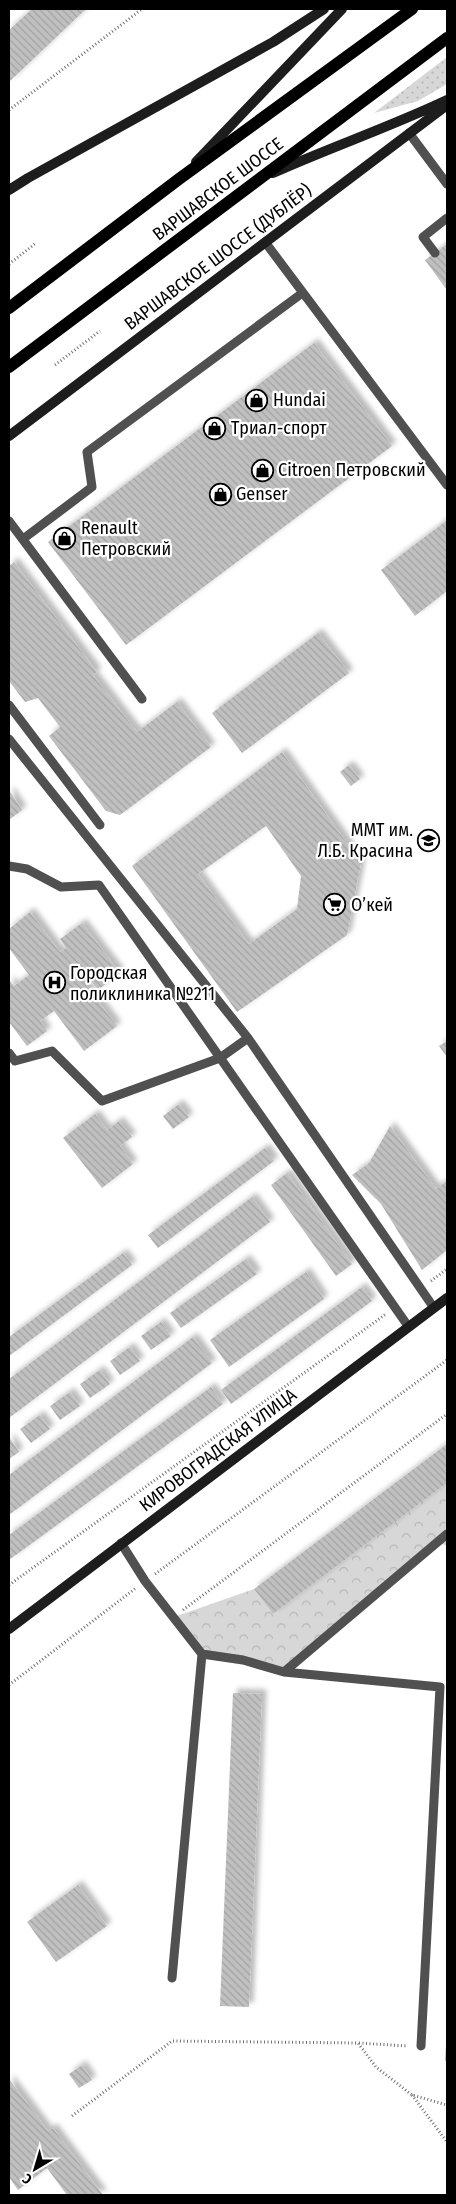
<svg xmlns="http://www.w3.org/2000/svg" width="456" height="2204" font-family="'Fira Sans Condensed',sans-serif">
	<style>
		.grass { fill: url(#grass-dots) }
		.forest { fill: url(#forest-crowns) }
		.building { fill: url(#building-back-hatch); fill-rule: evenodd; filter: url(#shadow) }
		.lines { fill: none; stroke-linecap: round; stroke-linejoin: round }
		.path { stroke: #727272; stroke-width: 3; stroke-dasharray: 1 2.5; stroke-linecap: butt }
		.lane { stroke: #505050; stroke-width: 9 }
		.secondary { stroke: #1d1d1d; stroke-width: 10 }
		.primary { stroke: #000; stroke-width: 12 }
		.labels { text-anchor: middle; stroke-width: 4.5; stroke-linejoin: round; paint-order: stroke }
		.street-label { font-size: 18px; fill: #000; stroke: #fff }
		.poi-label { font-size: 18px; fill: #000; stroke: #fff; text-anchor: start }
	</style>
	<defs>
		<pattern id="grass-dots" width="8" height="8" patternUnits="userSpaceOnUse" patternTransform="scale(1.25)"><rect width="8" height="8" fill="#d7d7d7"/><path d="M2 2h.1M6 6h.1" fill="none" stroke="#b7b7b7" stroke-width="1.8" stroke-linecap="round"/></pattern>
		<pattern id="forest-crowns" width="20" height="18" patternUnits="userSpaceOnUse" patternTransform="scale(1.25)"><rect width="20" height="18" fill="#d7d7d7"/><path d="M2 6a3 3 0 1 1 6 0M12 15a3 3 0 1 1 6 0" fill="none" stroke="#b7b7b7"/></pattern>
		<pattern id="building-back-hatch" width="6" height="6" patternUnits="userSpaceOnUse" patternTransform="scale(1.25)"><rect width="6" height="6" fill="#c0c0c0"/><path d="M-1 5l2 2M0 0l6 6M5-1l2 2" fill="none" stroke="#a3a3a3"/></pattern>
		<filter id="shadow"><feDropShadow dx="4.5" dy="-4.5" stdDeviation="2.5" flood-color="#0004"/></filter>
	</defs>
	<rect width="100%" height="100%" fill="#fff"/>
	<path class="grass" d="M447,57v27l-29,17 -44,12z"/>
	<path class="forest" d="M447,1483v63l-10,-5 -153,131 -82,-18 -28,-37 80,-28 19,25z"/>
	<path class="building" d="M32,9h54l-77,73v-52z
		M447,244v46l-22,-30z
		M314,343l78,103 -266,199 -78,-103z
		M446,521l1,70 -32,25 -34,-46z
		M14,562l83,110 -4,3 44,57 40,-30 34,45 -91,68 -14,-4 -57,-75 11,-9 -22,-29 -13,4 -16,-21v-115z
		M318,633l31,40 -107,80 -30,-40z
		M282,752l79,111 -14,72 -110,77 -105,-146zM266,826l35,50 -4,33 -48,35 -51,-70z
		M349,765l11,14 -9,7 -11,-14z
		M9,790l13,20 -13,10z
		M30,912l30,40 6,-4 -6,-9 22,-16 38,50 -22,17 -7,-9 -5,4 31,41 -33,25 -30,-40 -14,10 7,10 -20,15 -18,-24v-42l5,6 15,-11 -20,-27v-19z
		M447,1041v16l-8,-11z
		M179,1104l10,13 -16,12 -10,-13z
		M95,1114l12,16 12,-9 13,16 -12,9 13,18 -31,24 -39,-50z
		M390,1126l46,63 11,-8v69l-25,20 -41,-66 -29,-29 17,-12z
		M265,1148l9,13 -116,87 -10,-13z
		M287,1173l65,91 -16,12 -65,-91z
		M252,1197l18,25 -261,196v-39z
		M123,1253l9,12 -123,91v-19z
		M246,1259l11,15 -76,54 -11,-15z
		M306,1272l18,27 -95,68 -19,-27z
		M362,1287l10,14 -141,103 -10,-14z
		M161,1322l10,14 -20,14 -10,-14z
		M193,1337l19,26 -203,152v-40z
		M130,1347l10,14 -20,14 -10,-14z
		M100,1370l10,14 -20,14 -10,-14z
		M211,1387l12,17 -214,156v-25z
		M70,1392l10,14 -20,14 -10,-14z
		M40,1415l10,14 -19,14 -11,-14z
		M9,1437l10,15 -10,7z
		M447,1444v39l-174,131 -19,-25z
		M233,1693l29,1 -13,313 -29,-1z
		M78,1885l29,41 -51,36 -29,-40z
		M446,2044h1v17h-2z
		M82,2065l10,15 -13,8 -10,-14z
		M9,2079l39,52 5,-3 50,67h-36l-20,-27 -29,22 -9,-13z"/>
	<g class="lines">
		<path class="path" d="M9,110l133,-101
			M9,264l27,-21
			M55,365l45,-34
			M431,1281l16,-12
			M155,1574l292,-214
			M9,1585l377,-271
			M183,1610l264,-196
			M9,1685l127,-97
			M359,2043l48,3
			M412,2095l35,47
			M72,2116l100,-75 186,2 18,24 36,28 35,10"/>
		<path class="lane" d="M409,133l38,51
			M265,242l182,243
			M435,253l-12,-16 24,-19
			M9,521l133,178
			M23,539l69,-52 -5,-35 214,-158
			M9,705l91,120
			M9,739l239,299 186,270
			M9,866l18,3 34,18 38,-2 309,441
			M9,1053l6,8 37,-10 50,50 118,-43 28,-20
			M121,1543l24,38 57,73 41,6 41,12 163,-138
			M284,1672l156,15 -19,359
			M172,1978l30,-324"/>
		<path class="secondary" d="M196,162l146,-153
			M273,173c58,-26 117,-46 174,-73
			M9,190l19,-12 245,-136 51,-33
			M9,436l438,-331
			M9,1629l438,-331"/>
		<path class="primary" d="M9,308l170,-129 233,-170
			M9,367l438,-329"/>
	</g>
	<defs>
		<symbol id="shop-ring" viewBox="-11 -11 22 22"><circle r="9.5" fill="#fff" stroke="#000" stroke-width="1.5"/><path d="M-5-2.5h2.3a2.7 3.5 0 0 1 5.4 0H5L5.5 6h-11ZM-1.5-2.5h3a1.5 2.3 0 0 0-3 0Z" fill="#000"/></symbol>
		<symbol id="university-ring" viewBox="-11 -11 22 22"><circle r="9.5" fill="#fff" stroke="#000" stroke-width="1.5"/><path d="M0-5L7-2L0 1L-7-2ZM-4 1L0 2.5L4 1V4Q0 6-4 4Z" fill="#000"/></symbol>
		<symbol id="supermarket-ring" viewBox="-11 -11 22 22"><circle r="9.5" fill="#fff" stroke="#000" stroke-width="1.5"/><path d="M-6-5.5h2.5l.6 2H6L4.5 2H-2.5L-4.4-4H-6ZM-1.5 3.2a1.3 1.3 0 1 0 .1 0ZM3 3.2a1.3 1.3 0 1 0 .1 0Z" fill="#000"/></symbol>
		<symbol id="hospital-ring" viewBox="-11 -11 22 22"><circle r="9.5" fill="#fff" stroke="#000" stroke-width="1.5"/><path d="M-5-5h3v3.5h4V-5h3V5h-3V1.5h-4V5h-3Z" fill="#000"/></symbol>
	</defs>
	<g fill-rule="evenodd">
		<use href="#shop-ring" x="244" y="388" width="25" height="25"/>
		<use href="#shop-ring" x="202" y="416" width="25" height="25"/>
		<use href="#shop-ring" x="250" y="458" width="25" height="25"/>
		<use href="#shop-ring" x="208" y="482" width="25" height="25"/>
		<use href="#shop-ring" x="52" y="526" width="25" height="25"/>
		<use href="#university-ring" x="416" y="828" width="25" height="25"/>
		<use href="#supermarket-ring" x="322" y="892" width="25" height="25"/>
		<use href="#hospital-ring" x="42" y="970" width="25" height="25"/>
	</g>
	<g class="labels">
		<g class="street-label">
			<text transform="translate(218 189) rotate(-37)" y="6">ВАРШАВСКОЕ ШОССЕ</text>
			<text transform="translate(218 257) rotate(-37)" y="6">ВАРШАВСКОЕ ШОССЕ (ДУБЛЁР)</text>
			<text transform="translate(218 1450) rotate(-37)" y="6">КИРОВОГРАДСКАЯ УЛИЦА</text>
		</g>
		<g class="poi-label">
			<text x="273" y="406">Hundai</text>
			<text x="231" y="434">Триал-спорт</text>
			<text x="278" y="476">Citroen Петровский</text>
			<text x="236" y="500">Genser</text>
			<text x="81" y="534">Renault<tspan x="81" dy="21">Петровский</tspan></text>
			<text x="413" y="836" text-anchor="end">ММТ им.<tspan x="413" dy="21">Л.Б. Красина</tspan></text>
			<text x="351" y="911">О’кей</text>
			<text x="70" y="979">Городская<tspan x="70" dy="21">поликлиника №211</tspan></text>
		</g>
	</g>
	<rect width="456" height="2204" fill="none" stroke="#000000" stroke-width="20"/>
	<g transform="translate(35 2169) rotate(218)" stroke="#ffffff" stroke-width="4" paint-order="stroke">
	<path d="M0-4L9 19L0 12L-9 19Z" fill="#000000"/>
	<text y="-8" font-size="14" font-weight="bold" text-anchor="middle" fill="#000000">С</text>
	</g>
</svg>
